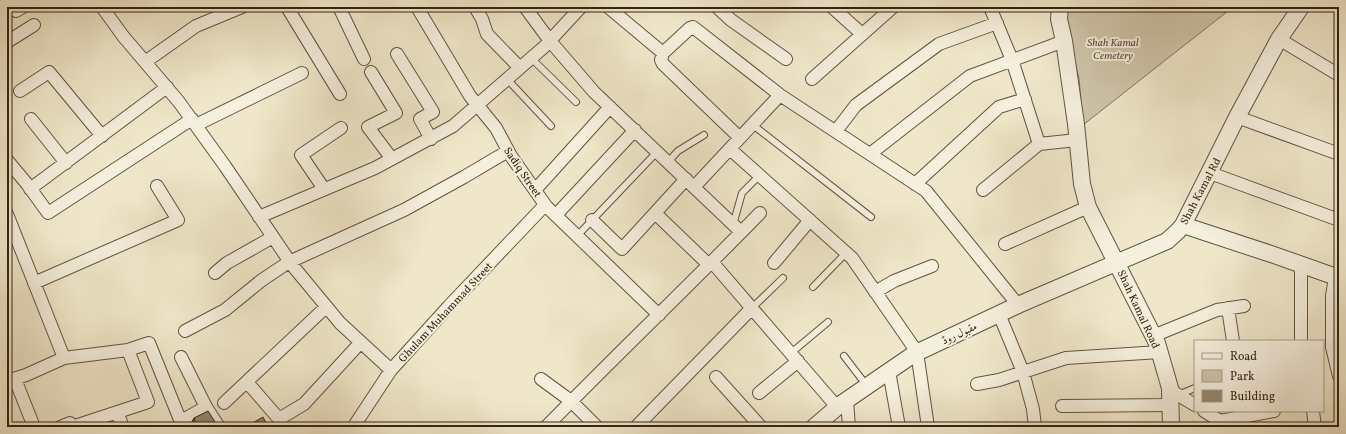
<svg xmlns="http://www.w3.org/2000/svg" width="1346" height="434" font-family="Vollkorn,Amiri,serif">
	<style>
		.green { fill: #d0c6ab; stroke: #82745f }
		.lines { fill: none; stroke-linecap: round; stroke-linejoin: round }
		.service-casing { stroke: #635341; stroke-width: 8 }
		.minor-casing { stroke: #635341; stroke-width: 14 }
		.tertiary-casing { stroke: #635341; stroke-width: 18 }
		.service { stroke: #f5efdd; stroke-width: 6 }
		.minor { stroke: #f5efdd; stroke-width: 12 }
		.tertiary { stroke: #f5efdd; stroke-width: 16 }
		.wall { fill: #817562; stroke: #342213 }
		.building { fill: #968872; stroke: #342213 }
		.labels { text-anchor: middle; stroke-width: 4; stroke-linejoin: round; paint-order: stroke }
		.park-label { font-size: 11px; font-style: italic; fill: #5b4b39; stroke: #f5efdd }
		.street-label { font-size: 11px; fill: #342213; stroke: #f5efdd }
	</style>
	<rect width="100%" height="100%" fill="#f0e7ca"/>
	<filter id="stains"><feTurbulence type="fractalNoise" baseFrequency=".005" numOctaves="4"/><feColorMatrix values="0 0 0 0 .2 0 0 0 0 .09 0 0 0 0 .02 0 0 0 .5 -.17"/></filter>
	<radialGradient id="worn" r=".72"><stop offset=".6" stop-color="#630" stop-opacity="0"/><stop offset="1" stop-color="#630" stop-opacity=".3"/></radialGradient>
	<path class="green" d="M1047,7h186l-150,118 -4,-47 -11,-39 -4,-11z"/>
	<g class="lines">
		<defs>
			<path id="service" d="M531,58l45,44
				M507,79l44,47
				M753,125l118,92
				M668,162l10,-11 26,-16
				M733,225l9,-32 18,-18
				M577,236l80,-84
				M813,287l33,-34
				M752,308l31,-30
				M791,353l37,-31
				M844,356l23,30
				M1178,395l17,-7"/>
			<path id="minor" d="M102,7l21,29 56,66 46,64 67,99 48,58 51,47
				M287,7l53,87
				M339,7l25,52
				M417,7l53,89 26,32 15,28 35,50 113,109
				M475,7l7,12 5,15 33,34
				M525,7l25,34 44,51 147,140
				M608,7l55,46 27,-25 3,-1 87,68
				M717,7l14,13 55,39
				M832,7l30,27
				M990,7l22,53 27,84
				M16,11l7,-4
				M1279,39l60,36
				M7,42l27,-17
				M663,53l-2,7 2,4 77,74
				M397,54l36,58 -13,7 11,20
				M145,62l51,-36 46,-19
				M371,72l25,41 -28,14 24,32
				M812,79l81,-72
				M20,91l29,-19 53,64
				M1237,117l102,37
				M31,119l35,44
				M196,125l106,-52
				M836,131l20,-26 83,-61 58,-21
				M730,149l122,109 65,94 11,75
				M870,154l100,-78 94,-35
				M7,160l20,24 21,29 144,-94
				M1210,173l129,47
				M915,184l84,-77 26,-8
				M694,187l86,-92 146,96 92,114
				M30,189l137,-102
				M324,189l-23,-34 40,-27
				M535,190l75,-83
				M983,190l56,-46 38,-4
				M655,213l54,52
				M7,214l57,144
				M556,215l79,-85
				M259,217l116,-49 78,-42 91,-79 37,-40
				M592,220l30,29 64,-70
				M1005,244l83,-37
				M712,262l125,145
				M774,263l36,-43
				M1301,265v76
				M215,273l12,-10 46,-26
				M1335,277l-3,19v51l7,29
				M34,283l144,-63 -21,-34
				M875,292l19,-11 38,-15
				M1228,308l5,33
				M999,314l24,58 10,37 2,18
				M185,331l40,-21 37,-30 27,-18 115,-52 60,-33 44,-26
				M1153,336l64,-26 27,-4
				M181,357l25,50 13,20
				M889,371l10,56
				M716,377l45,50
				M15,379l19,48
				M541,379l30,22 26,26
				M7,381l19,-6 38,-17 64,-8 21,-7 34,84
				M247,382l32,37
				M977,384l22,-4 67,-22 94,-6
				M1170,390l25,15
				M759,393l39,-32
				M847,400l2,27
				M224,403l102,-96
				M1062,406l109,-1
				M1204,411l16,10 54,-10
				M1313,411l2,16
				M117,412l6,15
				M181,421l25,-14
				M60,427l10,-4 2,4
				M72,427l76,-25 -20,-52
				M283,427l-4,-8 25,-15 57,-62
				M355,427l1,-4 35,-53 58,-64 96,-101
				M546,427c70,-72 143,-141 214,-214
				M636,427l116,-119"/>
			<path id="tertiary" d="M1060,7l-1,12 5,22 12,83 6,60 6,23 69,136 13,45 1,39
				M1183,225l91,30 65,23
				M814,427l27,-23 73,-50 104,-49 149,-64 11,-10 5,-6 54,-108 42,-78 22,-32"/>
		</defs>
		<use href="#service" class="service-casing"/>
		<use href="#minor" class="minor-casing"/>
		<use href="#tertiary" class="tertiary-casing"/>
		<use href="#service" class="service"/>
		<use href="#minor" class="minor"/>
		<use href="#tertiary" class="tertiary"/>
	</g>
	<path class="wall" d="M194,418l23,7 2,2h-29v-2z"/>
	<path class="building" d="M208,411l9,14 2,2h-27l3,-5 -1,-4z
		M263,417l5,10h-22z"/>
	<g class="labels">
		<g class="park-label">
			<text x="1113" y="46">Shah Kamal<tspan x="1113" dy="13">Cemetery</tspan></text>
		</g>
		<g class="street-label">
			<text transform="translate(523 172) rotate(56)" y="4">Sadiq Street</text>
			<text transform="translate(1200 191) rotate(-62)" y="4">Shah Kamal Rd</text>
			<text transform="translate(1139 309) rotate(65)" y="4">Shah Kamal Road</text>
			<text transform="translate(445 312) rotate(-47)" y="4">Ghulam Muhammad Street</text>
			<text transform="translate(959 333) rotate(-25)" y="4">مقبول روڈ</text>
		</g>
	</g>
	<rect width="1346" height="434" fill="none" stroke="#f0e7ca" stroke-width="24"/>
	<rect x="8" y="8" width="1330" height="418" fill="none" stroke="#342213" stroke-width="2"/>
	<rect x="12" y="12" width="1322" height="410" fill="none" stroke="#342213"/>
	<rect x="1194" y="340" width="130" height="72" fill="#f5efdd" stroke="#a89d8c"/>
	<rect x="1202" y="353" width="20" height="6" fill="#f5efdd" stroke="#a89d8c"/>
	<text x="1230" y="360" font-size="12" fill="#342213">Road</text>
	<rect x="1202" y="370" width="20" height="12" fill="#d0c6ab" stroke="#a89d8c"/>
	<text x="1230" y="380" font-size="12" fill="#342213">Park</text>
	<rect x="1202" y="390" width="20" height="12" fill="#968872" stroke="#a89d8c"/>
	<text x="1230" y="400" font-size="12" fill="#342213">Building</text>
	<rect width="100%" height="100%" filter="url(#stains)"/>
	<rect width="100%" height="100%" fill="url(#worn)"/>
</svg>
